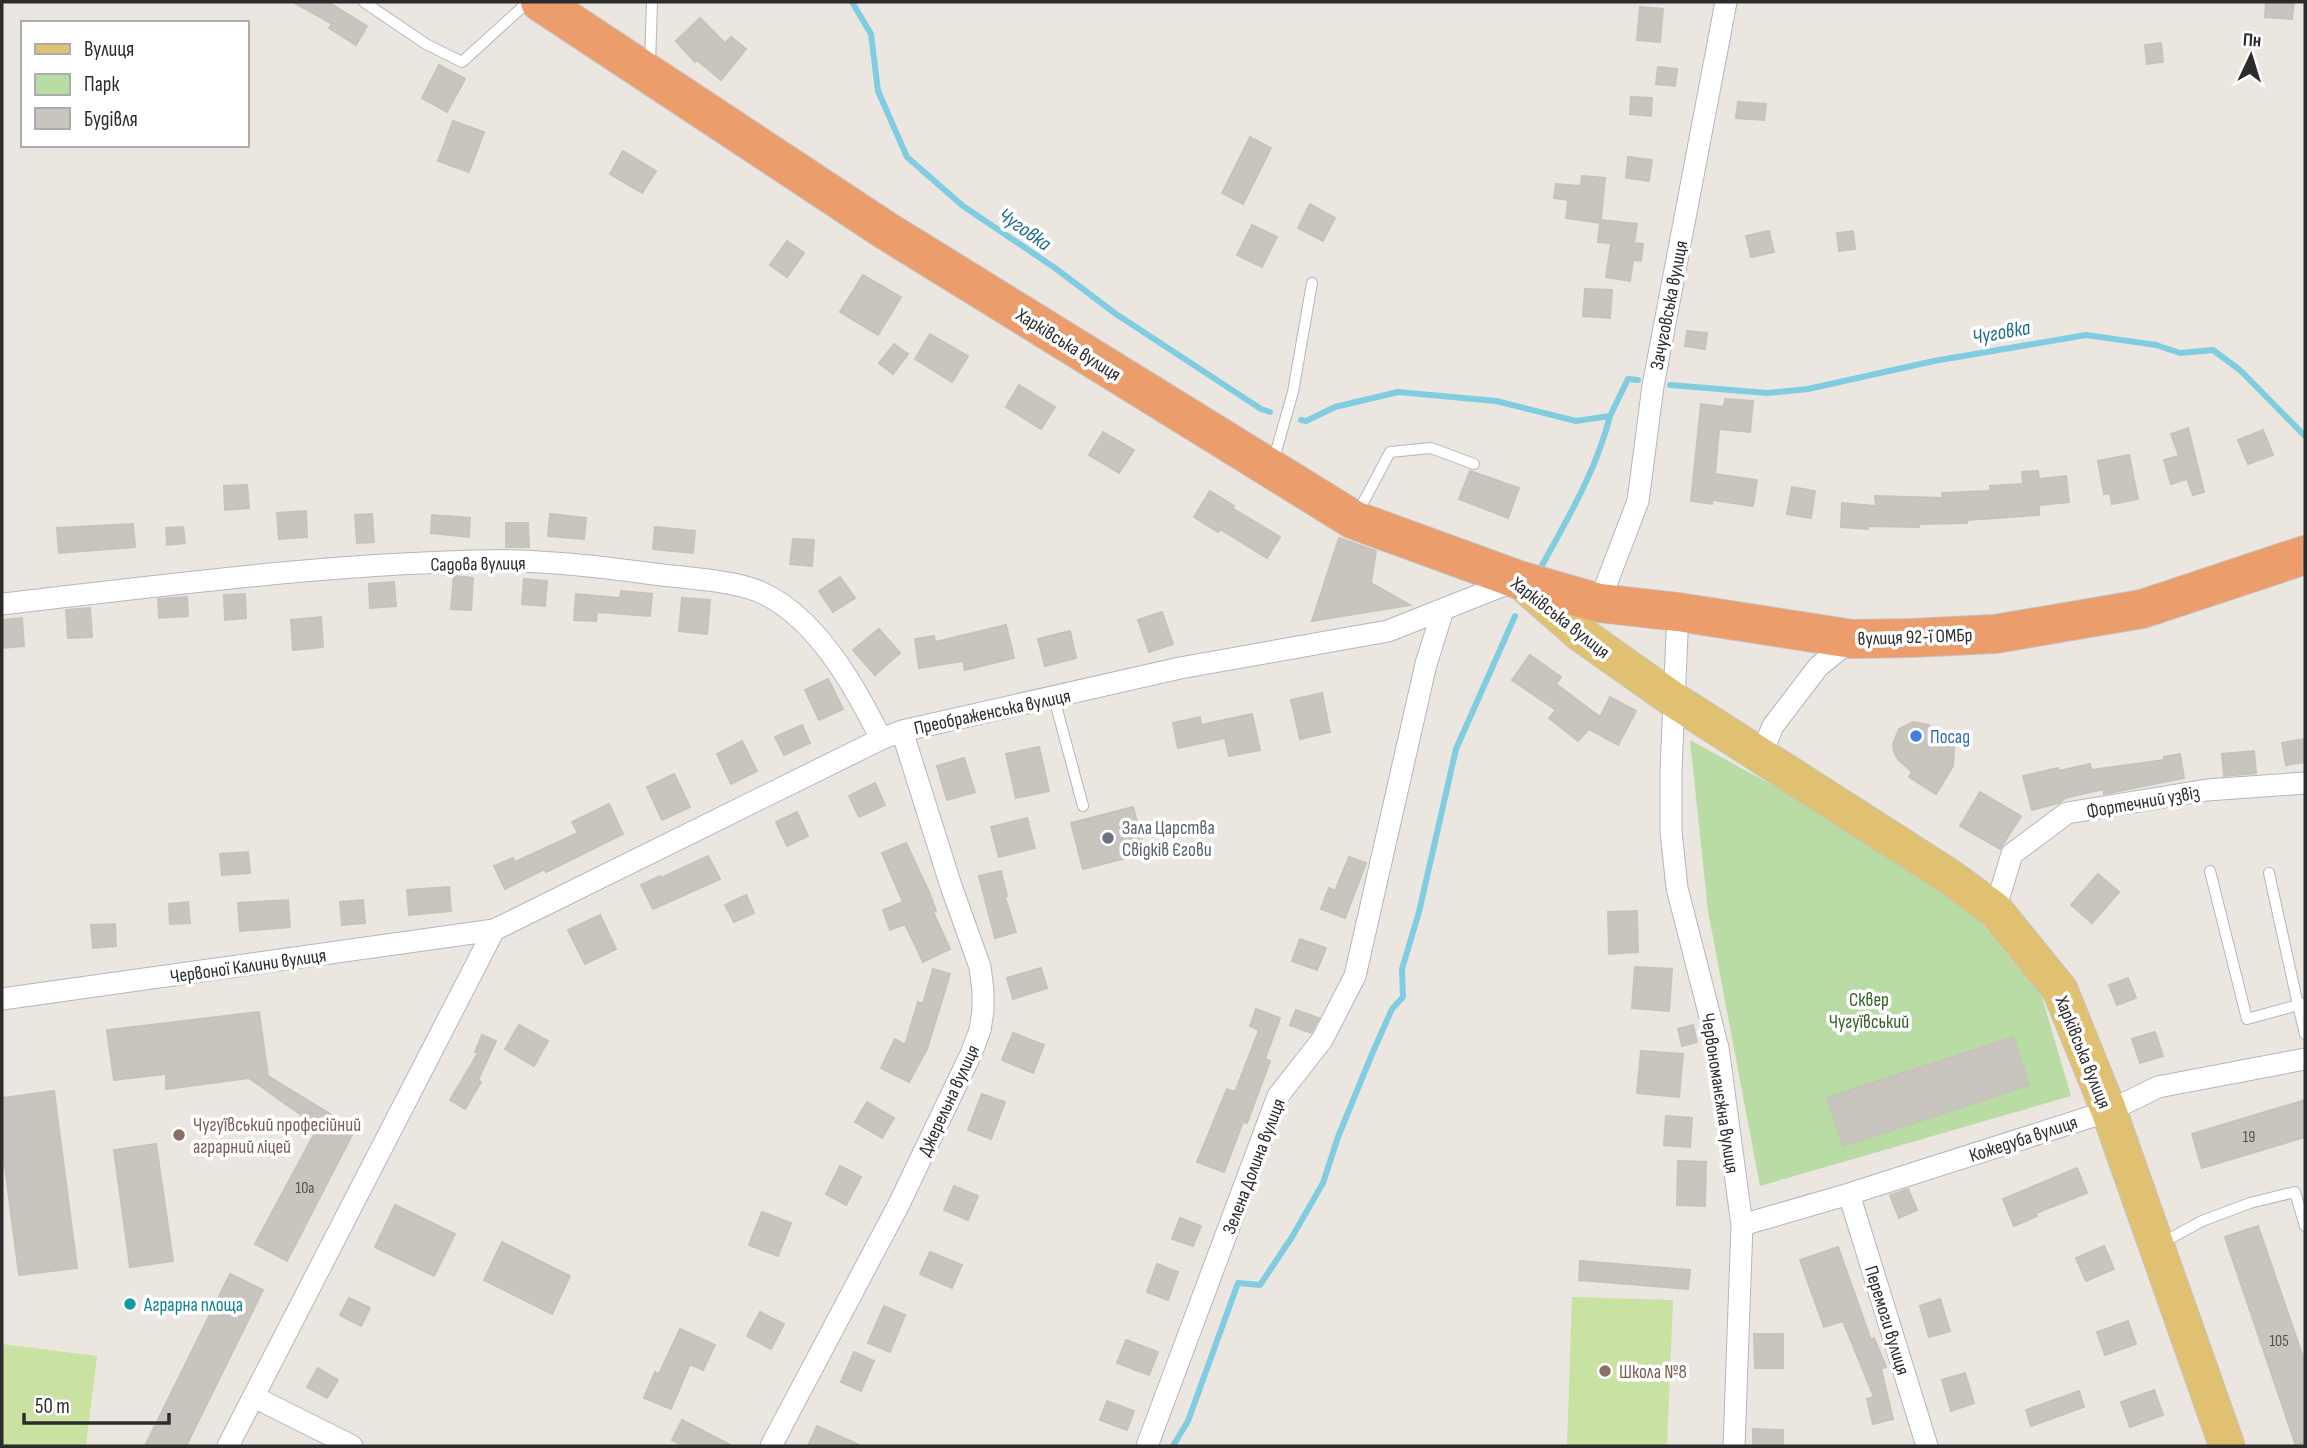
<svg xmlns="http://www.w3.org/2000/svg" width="2307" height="1448" font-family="'Sofia Sans Condensed',sans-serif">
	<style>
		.green { fill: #b9dba4 }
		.pitch { fill: #c9e1a1 }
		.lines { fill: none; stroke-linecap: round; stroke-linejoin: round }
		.stream { stroke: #80cce0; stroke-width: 6 }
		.building { fill: #c8c4be; stroke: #c7c2ba; stroke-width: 2 }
		.lane-casing { stroke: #b3b6be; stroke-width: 12 }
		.street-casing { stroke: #b3b6be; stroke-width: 23 }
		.primary-casing { stroke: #c4c4c4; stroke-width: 37 }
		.highway-casing { stroke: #c4c4c4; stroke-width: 40 }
		.lane { stroke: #fff; stroke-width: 10 }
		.street { stroke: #fff; stroke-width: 21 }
		.primary { stroke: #e0c171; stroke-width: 35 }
		.highway { stroke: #eb9d6c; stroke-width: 38 }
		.shop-dot { fill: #3f7fe0; stroke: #fff; stroke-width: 2.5 }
		.worship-dot { fill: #6b7280; stroke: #fff; stroke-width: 2.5 }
		.education-dot { fill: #8d6e63; stroke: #fff; stroke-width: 2.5 }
		.culture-dot { fill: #0f9aa8; stroke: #fff; stroke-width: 2.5 }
		.labels { text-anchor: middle; stroke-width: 7; stroke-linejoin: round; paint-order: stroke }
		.number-label { font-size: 16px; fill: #535250 }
		.street-label { font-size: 19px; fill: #2c2c2c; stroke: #fff }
		.shop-label { font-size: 19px; fill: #366cbe; stroke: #fff; text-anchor: start }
		.worship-label { font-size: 19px; fill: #5b616d; stroke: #fff; text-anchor: start }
		.park-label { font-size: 19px; fill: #336124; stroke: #fff }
		.education-label { font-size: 19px; fill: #785e54; stroke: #fff; text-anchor: start }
		.culture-label { font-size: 19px; fill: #0d838f; stroke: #fff; text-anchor: start }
		.water-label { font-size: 21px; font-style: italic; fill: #1e6d8e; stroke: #fff }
	</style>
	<rect width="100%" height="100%" fill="#ece6e0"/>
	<path class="green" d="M1690,740l128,70 156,104 68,83 29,99 -311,90 -52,-275z"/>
	<path class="pitch" d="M1572,1297l101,3 -6,146h-100z
		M2,1344l95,12 -11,90h-84z"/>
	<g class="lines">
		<path class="stream" d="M852,2l19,32 7,57 29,66 56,49 92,62 61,46 145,95 9,3
			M1670,385l97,8 41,-4 126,-28 152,-26 70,10 24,8 33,-3 27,20 65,66
			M1301,420l5,1 29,-14 63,-15 98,9 80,20 34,-5 18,-37 10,1
			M1539,571c27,-50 57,-99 71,-155
			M1173,1446l15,-25 50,-138 22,2 32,-48 31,-54 15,-46 34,-83 20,-45 11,-12 -1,-28 17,-57 37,-163 59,-133"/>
	</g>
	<path class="building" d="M293,2h35l39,24 -11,19 -27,-17 3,-4z
		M2266,2h28l-2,17 -27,-2z
		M1640,7l23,2 -3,33 -23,-2z
		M700,18l25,25 6,-6 15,12 -25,31 -24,-20 -2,2 -19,-21z
		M2161,43l2,19 -16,2 -2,-19z
		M439,65l26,14 -18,33 -25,-14z
		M1658,67l19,2 -2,17 -19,-2z
		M1631,97l21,1 -1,18 -21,-2z
		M1738,102l28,2 -2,16 -28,-2z
		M453,121l31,11 -15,40 -31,-11z
		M1250,137l21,11 -28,56 -21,-11z
		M623,151l33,20 -14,22 -32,-19z
		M1628,157l24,3 -3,21 -23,-3z
		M1582,176l23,2 -4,42 36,4 -3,19 9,1 -2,17 -8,-1 -3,21 -24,-4 5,-34 -13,-1 2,-19 -34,-5 2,-18 -14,-2 2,-14 25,2z
		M1310,204l25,14 -12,23 -25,-13z
		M1252,225l25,12 -15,30 -25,-12z
		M1769,231l5,21 -23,5 -5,-21z
		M1853,231l2,18 -16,2 -2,-18z
		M787,241l17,12 -17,24 -17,-12z
		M863,275l38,22 -23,38 -38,-23z
		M1585,289l27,1 -2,28 -27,-2z
		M1687,331l20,2 -2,16 -20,-3z
		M930,334l38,22 -16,26 -37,-23z
		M894,344l14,10 -15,20 -14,-11z
		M1019,385l36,22 -14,22 -35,-22z
		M1725,399l28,2 -3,31 -31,-3 -4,45 42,6 -4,26 -40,-6 -1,4 -21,-3 10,-97 23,3z
		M2188,428l16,64 -11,3 -6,-16 -16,5 -7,-24 15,-4 -8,-22z
		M2263,430l10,25 -25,9 -10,-24z
		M1103,432l31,18 -15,23 -30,-18z
		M2129,455l9,44 -26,5 -2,-11 -6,1 -6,-33z
		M1470,471l49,17 -11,30 -49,-19z
		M2038,471l1,8 27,-3 3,26 -30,3v10l-72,5v3l-48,1v3l-51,-1v3l-27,-2 1,-24 34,3 -1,-10 68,2 -1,-5 48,-2v-5l33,-2 -1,-12z
		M247,485l2,23 -24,2 -1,-24z
		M1792,487l23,4 -4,27 -24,-4z
		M1210,491l24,15 -2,2 48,29 -13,21 -47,-29 -2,3 -24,-15z
		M306,511l1,26 -28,2 -2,-26z
		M372,514l2,28 -17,1 -2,-28z
		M550,514l36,4 -2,21 -36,-3z
		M432,515l38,3 -1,19 -38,-4z
		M506,523h22l1,24h-23z
		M133,524l2,23 -76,6 -2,-25z
		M183,527l2,16 -18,2 -1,-17z
		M655,527l40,4 -2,22 -40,-4z
		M1339,538l37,13 -5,32 39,22 -98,16z
		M793,539l21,1 -2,26 -22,-2z
		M454,576l19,2 -2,32 -20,-1z
		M840,577l15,21 -22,14 -14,-21z
		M524,579l23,2 -2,25 -23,-2z
		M394,582l2,24 -26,2 -1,-24z
		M621,591l31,3 -2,22 -53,-4 -1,9 -22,-1 2,-26 44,4z
		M245,594l1,24 -21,2 -1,-25z
		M187,597l1,19 -29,2 -1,-19z
		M682,598l28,2 -3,34 -28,-3z
		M90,608l2,29 -24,1 -2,-28z
		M1162,612l11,32 -24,8 -11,-32z
		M321,617l2,30 -30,3 -2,-30z
		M22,618l2,28 -22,2v-28z
		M1006,625l8,33 -49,12 -2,-9 -44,7 -4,-29 19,-3 1,6z
		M879,629l21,24 -25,22 -22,-25z
		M1070,631l6,27 -31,8 -7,-27z
		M1530,655l31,22 -5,7 44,33 10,-20 26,14 -18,34 -29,-16 -11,12 -29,-23 7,-8 -44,-30z
		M828,679l15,30 -24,11 -14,-30z
		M1322,693l8,39 -30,7 -9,-39z
		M1252,714l8,36 -31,6 -4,-18 -47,10 -5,-25 27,-6 1,8z
		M1913,722l16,3 6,6 9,15 10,1 -1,19 -17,28 -27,-17 3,-5 -14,-13 -4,-7 -1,-8 6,-15z
		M802,725l8,18 -26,12 -9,-18z
		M2305,739v23l-19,3 -4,-22z
		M742,741l15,30 -26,13 -14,-30z
		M1039,747l10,44 -33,7 -10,-44z
		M2254,751l2,22 -32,3 -2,-22z
		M2180,754l4,24 -80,16v-5l-39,9 -6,5 -27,7 -9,-34 35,-8 1,3 31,-7 1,6 73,-10v-3z
		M964,758l11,34 -28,8 -10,-34z
		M674,774l16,33 -28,13 -15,-33z
		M875,783l10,22 -26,12 -10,-21z
		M1980,792l41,24 -21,33 -40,-23z
		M609,804l14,30 -77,38 -1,-3 -40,20 -11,-23 19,-8 2,4 63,-29 -6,-11z
		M1133,807l12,46 -62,16 -12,-46z
		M797,812l11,24 -21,10 -11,-24z
		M1027,818l8,30 -36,9 -8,-30z
		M906,843l23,49 7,19 -3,1 17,37 -27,13 -18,-38 -15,6 -7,-20 20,-8 -21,-49z
		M248,852l2,21 -28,2 -2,-21z
		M708,856l12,23 -67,30 -12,-24 19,-9 1,2z
		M1349,857l17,6 -21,55 -24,-9 8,-21 6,3z
		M1001,871l6,25 -2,1 11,35 -21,6 -16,-62z
		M2098,874l21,18 -27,31 -21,-18z
		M449,887l2,24 -42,4 -2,-25z
		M746,895l8,18 -20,9 -9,-17z
		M288,900l2,27 -50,4 -2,-28z
		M363,900l2,23 -23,2 -2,-23z
		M188,902l2,21 -20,1 -1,-20z
		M1637,911l1,41 -29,2 -1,-42z
		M600,915l16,34 -31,15 -17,-34z
		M115,924l1,22 -23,2 -2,-23z
		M1300,939l26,9 -9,22 -25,-9z
		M1635,967l37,2 -3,42 -37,-3z
		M1041,968l6,20 -34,11 -6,-21z
		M933,969l17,5 -23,75 -18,33 -28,-14 14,-29 10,6 13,-43 5,2z
		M2128,978l8,20 -19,7 -8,-20z
		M1256,1009l24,9 -15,41 5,2 -23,62 -4,-1 -19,50 -27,-10 30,-73 8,3 24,-62 -9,-4z
		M1296,1010l23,8 -8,15 -21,-8z
		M259,1012l9,64 87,53 -68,132 -32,-17 63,-117 -69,-49 -83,11v-15l-52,6 -7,-50z
		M519,1025l29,16 -14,25 -29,-17z
		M1693,1025l4,17 -15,4 -4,-17z
		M2155,1032l8,24 -23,7 -8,-24z
		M1013,1033l31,12 -11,28 -31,-13z
		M482,1035l14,6 -18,39 3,2 -16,27 -15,-9 28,-47 -3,-1z
		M2013,1037l16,48 -186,61 -16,-48z
		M1641,1051l42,3 -4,43 -42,-4z
		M54,1091l23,177 -58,7 -17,-131v-46z
		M982,1094l23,8 -14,37 -23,-9z
		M2305,1100v37l-103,31 -10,-34z
		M867,1102l27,16 -12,20 -27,-16z
		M1666,1116l26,2 -2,29 -26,-2z
		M156,1144l17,117 -43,6 -16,-117z
		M1678,1161l28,1 -1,44 -28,-1z
		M840,1166l21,11 -15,28 -20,-11z
		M2077,1168l10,25 -51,20 1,3 -23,10 -11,-27z
		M954,1186l24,10 -10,24 -24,-10z
		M1908,1189l9,21 -18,8 -9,-23z
		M395,1205l60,29 -21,42 -59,-29z
		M762,1212l29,11 -13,33 -29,-11z
		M1180,1218l21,8 -8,20 -21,-7z
		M2258,1226l47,137v83h-9l-71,-209z
		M502,1242l68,34 -18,38 -68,-34z
		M2104,1246l10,23 -28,12 -10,-23z
		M1838,1247l33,93 3,-2 12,29 -5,2 12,50 -20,5 -6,-25 7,-2 -31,-76 -19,6 -24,-67z
		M930,1252l32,13 -10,23 -32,-14z
		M1580,1261l110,9 -2,19 -109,-9z
		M1157,1264l21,8 -10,28 -21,-8z
		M230,1274l33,16 -77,156h-41z
		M349,1298l21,10 -9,18 -21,-11z
		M1940,1299l10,32 -21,6 -9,-31z
		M884,1306l21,9 -15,37 -22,-9z
		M760,1312l24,12 -13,25 -24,-13z
		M2128,1321l8,23 -31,11 -8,-23z
		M680,1329l35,16 -12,25 -13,-6 -19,45 -27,-11 11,-26 4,2z
		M1754,1334h29v34h-28z
		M1126,1340l32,12 -9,23 -32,-12z
		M854,1352l20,9 -13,30 -20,-9z
		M318,1368l20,12 -11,18 -20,-11z
		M1965,1373l9,30 -23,8 -9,-31z
		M2154,1390l9,25 -33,12 -9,-25z
		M2079,1391l5,16 -53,19 -5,-16z
		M1107,1401l27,10 -7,19 -27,-10z
		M682,1420l50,26h-48l-12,-6z
		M817,1426l44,20h-53z
		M1753,1429l30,1v16h-30z"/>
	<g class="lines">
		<defs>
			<path id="lane" d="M364,2l62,42 36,18 66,-60
				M650,64l2,-62
				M1273,462l20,-70 19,-109
				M1357,514l33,-62 41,-4 43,16
				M1054,698l29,108
				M2210,871l37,148 51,-14 -29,-132
				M2305,1003l-7,2 7,29
				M2162,1243l40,-22 48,-18 45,-11 10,34"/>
			<path id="street" d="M1599,603l39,-102 15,-115 73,-384
				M2,604c157,-18 314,-39 473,-43 59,-2 120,5 179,13 30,4 76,6 104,17 57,24 97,95 123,148
				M1678,612l-7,157v62l6,57 41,160 24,177 -8,221
				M1760,757l13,-31 45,-59 34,-28
				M1995,910l17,-56 55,-41 140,-23 98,-7
				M2,999l492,-69 387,-191 21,-8 278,-63 208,-37 129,-51
				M1849,1194l78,252
				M1742,1225l107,-31 260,-83 49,-24 147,-28
				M254,1397l98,49
				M228,1446l266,-516
				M771,1446l127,-240 73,-152 9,-24 3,-19v-21l-3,-23 -29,-81 -49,-155
				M1147,1446l131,-350 44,-56 33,-64 71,-312 17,-54"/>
			<path id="primary" d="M1519,580l63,55 92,65 273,175 48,35 65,80 49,121 118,335"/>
			<path id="highway" d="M540,2l345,228 469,290 165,60 80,23 79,9 174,27 59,-1 84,-4 147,-25 163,-54"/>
		</defs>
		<use href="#lane" class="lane-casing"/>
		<use href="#street" class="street-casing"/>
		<use href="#primary" class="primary-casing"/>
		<use href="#highway" class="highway-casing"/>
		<use href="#lane" class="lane"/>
		<use href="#street" class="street"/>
		<use href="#primary" class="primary"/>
		<use href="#highway" class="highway"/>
	</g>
	<circle class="shop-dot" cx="1916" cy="736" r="7"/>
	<circle class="worship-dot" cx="1108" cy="838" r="7"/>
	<g class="education-dot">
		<circle cx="179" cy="1135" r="7"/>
		<circle cx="1605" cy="1371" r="7"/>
	</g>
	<circle class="culture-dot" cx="130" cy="1304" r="7"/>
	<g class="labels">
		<g class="number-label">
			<text x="2249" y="1142">19</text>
			<text x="305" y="1193">10а</text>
			<text x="2279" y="1346">105</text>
		</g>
		<g class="street-label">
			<text transform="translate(1668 305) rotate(-79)" y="7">Зачуговська вулиця</text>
			<text transform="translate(1069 344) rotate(32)" y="7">Харківська вулиця</text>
			<text transform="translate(478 563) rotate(-1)" y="7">Садова вулиця</text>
			<text transform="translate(1561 617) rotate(38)" y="7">Харківська вулиця</text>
			<text transform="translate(1915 636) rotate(-2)" y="7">вулиця 92-ї ОМБр</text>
			<text transform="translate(992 711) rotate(-12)" y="7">Преображенська вулиця</text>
			<text transform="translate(2143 801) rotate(-10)" y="7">Фортечний узвіз</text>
			<text transform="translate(248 965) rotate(-8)" y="7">Червоної Калини вулиця</text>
			<text transform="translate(2084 1052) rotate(68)" y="7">Харківська вулиця</text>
			<text transform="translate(1721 1093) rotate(81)" y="7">Червономанєжна вулиця</text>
			<text transform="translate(948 1100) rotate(-65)" y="7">Джерельна вулиця</text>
			<text transform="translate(2023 1138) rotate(-18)" y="7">Кожедуба вулиця</text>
			<text transform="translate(1253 1166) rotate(-69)" y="7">Зелена Долина вулиця</text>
			<text transform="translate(1888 1320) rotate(73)" y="7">Перемоги вулиця</text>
		</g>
		<g class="shop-label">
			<text x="1930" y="743">Посад</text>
		</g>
		<g class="worship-label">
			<text x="1122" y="834">Зала Царства<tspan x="1122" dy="22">Свідків Єгови</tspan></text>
		</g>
		<g class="park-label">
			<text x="1869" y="1006">Сквер<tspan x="1869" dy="22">Чугуївський</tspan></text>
		</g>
		<g class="education-label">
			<text x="193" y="1131">Чугуївський професійний<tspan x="193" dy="22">аграрний ліцей</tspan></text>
			<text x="1619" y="1378">Школа №8</text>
		</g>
		<g class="culture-label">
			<text x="144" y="1311">Аграрна площа</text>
		</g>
		<g class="water-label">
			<text transform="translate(1025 229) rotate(35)" y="7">Чуговка</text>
			<text transform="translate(2001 332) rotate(-10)" y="7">Чуговка</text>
		</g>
	</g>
	<rect width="2307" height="1448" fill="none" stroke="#2c2c2c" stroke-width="7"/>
	<rect x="21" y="21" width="228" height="126" fill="#ffffff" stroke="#ababab" stroke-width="2"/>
	<rect x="35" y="44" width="35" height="10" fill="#e0c171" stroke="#ababab" stroke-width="2"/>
	<text x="84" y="56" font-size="21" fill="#2c2c2c">Вулиця</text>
	<rect x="35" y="74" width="35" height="21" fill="#b9dba4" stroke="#ababab" stroke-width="2"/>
	<text x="84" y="91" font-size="21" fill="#2c2c2c">Парк</text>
	<rect x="35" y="108" width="35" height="21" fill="#c8c4be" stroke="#ababab" stroke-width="2"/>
	<text x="84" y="126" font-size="21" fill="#2c2c2c">Будівля</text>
	<g transform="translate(2251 56) rotate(4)" stroke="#ffffff" stroke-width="5" paint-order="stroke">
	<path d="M0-5L12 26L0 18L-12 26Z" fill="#2c2c2c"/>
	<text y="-10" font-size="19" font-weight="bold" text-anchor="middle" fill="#2c2c2c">Пн</text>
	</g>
	<path d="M24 1413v10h145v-10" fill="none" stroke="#2c2c2c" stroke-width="3.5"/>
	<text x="35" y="1413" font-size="21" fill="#2c2c2c" stroke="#ffffff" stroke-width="5" paint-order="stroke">50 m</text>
</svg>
